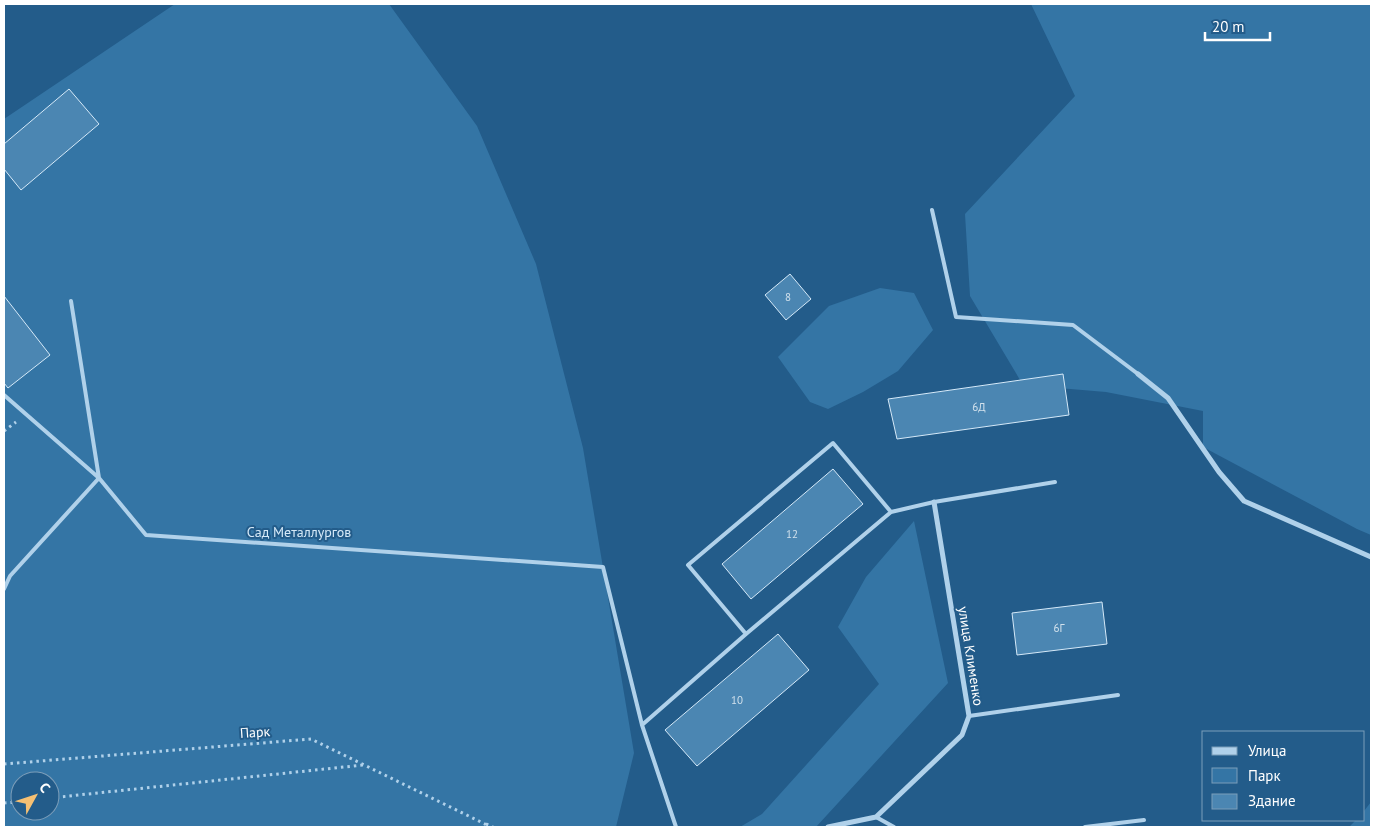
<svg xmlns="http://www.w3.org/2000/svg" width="1375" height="831" font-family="'PT Sans',sans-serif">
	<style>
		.green { fill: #3475a5; fill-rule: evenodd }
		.building { fill: #4b86b2; stroke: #d5e9f8 }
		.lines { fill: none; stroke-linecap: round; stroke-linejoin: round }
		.path { stroke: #b0d1ea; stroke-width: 3; stroke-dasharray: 2.5 4; stroke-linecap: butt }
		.service { stroke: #b0d1ea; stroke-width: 4 }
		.minor { stroke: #b0d1ea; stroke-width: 5 }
		.labels { text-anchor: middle; stroke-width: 4; stroke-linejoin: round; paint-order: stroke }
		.number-label { font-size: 11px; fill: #d2e1ec }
		.park-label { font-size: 14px; fill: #d5e9f8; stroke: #235c8a }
		.street-label { font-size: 14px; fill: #fff; stroke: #235c8a }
	</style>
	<rect width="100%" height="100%" fill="#235c8a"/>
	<path class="green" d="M175,4h214l88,122 59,138 47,184 51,305 -18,74h-612v-708zM20,781h30v30h-30z
		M1031,4h340v531l-14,-6 -154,-82v-36l-97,-19 -83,-7 -53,-89 -5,-82 110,-118z
		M880,288l34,5 19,37 -35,41 -35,21 -35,17 -18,-7 -32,-45 51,-51z
		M914,521l34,162 -132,144h-76l22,-13 117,-130 -41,-57 28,-50z
		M1371,802v25h-22l7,-7h8v-9z"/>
	<path class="building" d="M69,89l30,35 -78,66 -17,-21v-25z
		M790,274l21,25 -25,21 -21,-25z
		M4,296l46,59 -42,33 -4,-5z
		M1063,374l6,41 -172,24 -9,-40z
		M833,469l30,35 -112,95 -29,-35z
		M1102,602l5,42 -90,11 -5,-42z
		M778,634l31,36 -112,96 -32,-36z"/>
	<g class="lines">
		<path class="path" d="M4,431l12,-9
			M4,764l307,-25 174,85 1,3
			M50,798l313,-33
			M4,803l16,-1
			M486,824l7,3"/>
		<path class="service" d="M932,210l24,107 117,8 65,49
			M71,301l28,177 47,57 457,32 39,158 34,102
			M4,395l95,83 -89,98 -6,13
			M746,634l-58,-69 145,-122 58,69
			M969,716l149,-21
			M642,725l104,-91 145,-122 43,-10 121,-20
			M876,817l18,10
			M1085,827l59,-7"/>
		<path class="minor" d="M1138,374l30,24 51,74 25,29 127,56
			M828,827l48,-10 86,-82 7,-19 -35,-214"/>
	</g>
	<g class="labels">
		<g class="number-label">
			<text x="788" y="301">8</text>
			<text x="979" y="411">6Д</text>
			<text x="792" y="538">12</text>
			<text x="1059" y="632">6Г</text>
			<text x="737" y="704">10</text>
		</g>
		<g class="park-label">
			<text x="299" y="537">Сад Металлургов</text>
		</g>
		<g class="street-label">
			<text transform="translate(971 656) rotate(81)" y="5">улица Клименко</text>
			<text transform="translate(255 732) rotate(-4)" y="5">Парк</text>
		</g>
	</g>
	<rect width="1375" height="831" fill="none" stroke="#ffffff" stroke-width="10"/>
	<rect x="1202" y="731" width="162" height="90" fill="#235c8a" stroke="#7b9db9"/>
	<rect x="1212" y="747" width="25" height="8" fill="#b0d1ea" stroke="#7b9db9"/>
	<text x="1248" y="756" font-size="15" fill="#ffffff">Улица</text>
	<rect x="1212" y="768" width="25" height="15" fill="#3475a5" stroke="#7b9db9"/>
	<text x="1248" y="781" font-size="15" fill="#ffffff">Парк</text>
	<rect x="1212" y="794" width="25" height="15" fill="#4b86b2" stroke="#7b9db9"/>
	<text x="1248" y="806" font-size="15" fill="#ffffff">Здание</text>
	<g transform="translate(35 796) rotate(50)"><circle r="24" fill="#235c8a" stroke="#7b9db9"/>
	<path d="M0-4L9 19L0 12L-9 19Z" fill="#f5c073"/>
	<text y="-8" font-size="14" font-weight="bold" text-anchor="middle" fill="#ffffff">С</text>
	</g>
	<path d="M1205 32v8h65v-8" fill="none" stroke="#ffffff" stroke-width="2.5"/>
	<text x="1212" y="32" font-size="15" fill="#ffffff" stroke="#235c8a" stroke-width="4" paint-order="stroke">20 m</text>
</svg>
